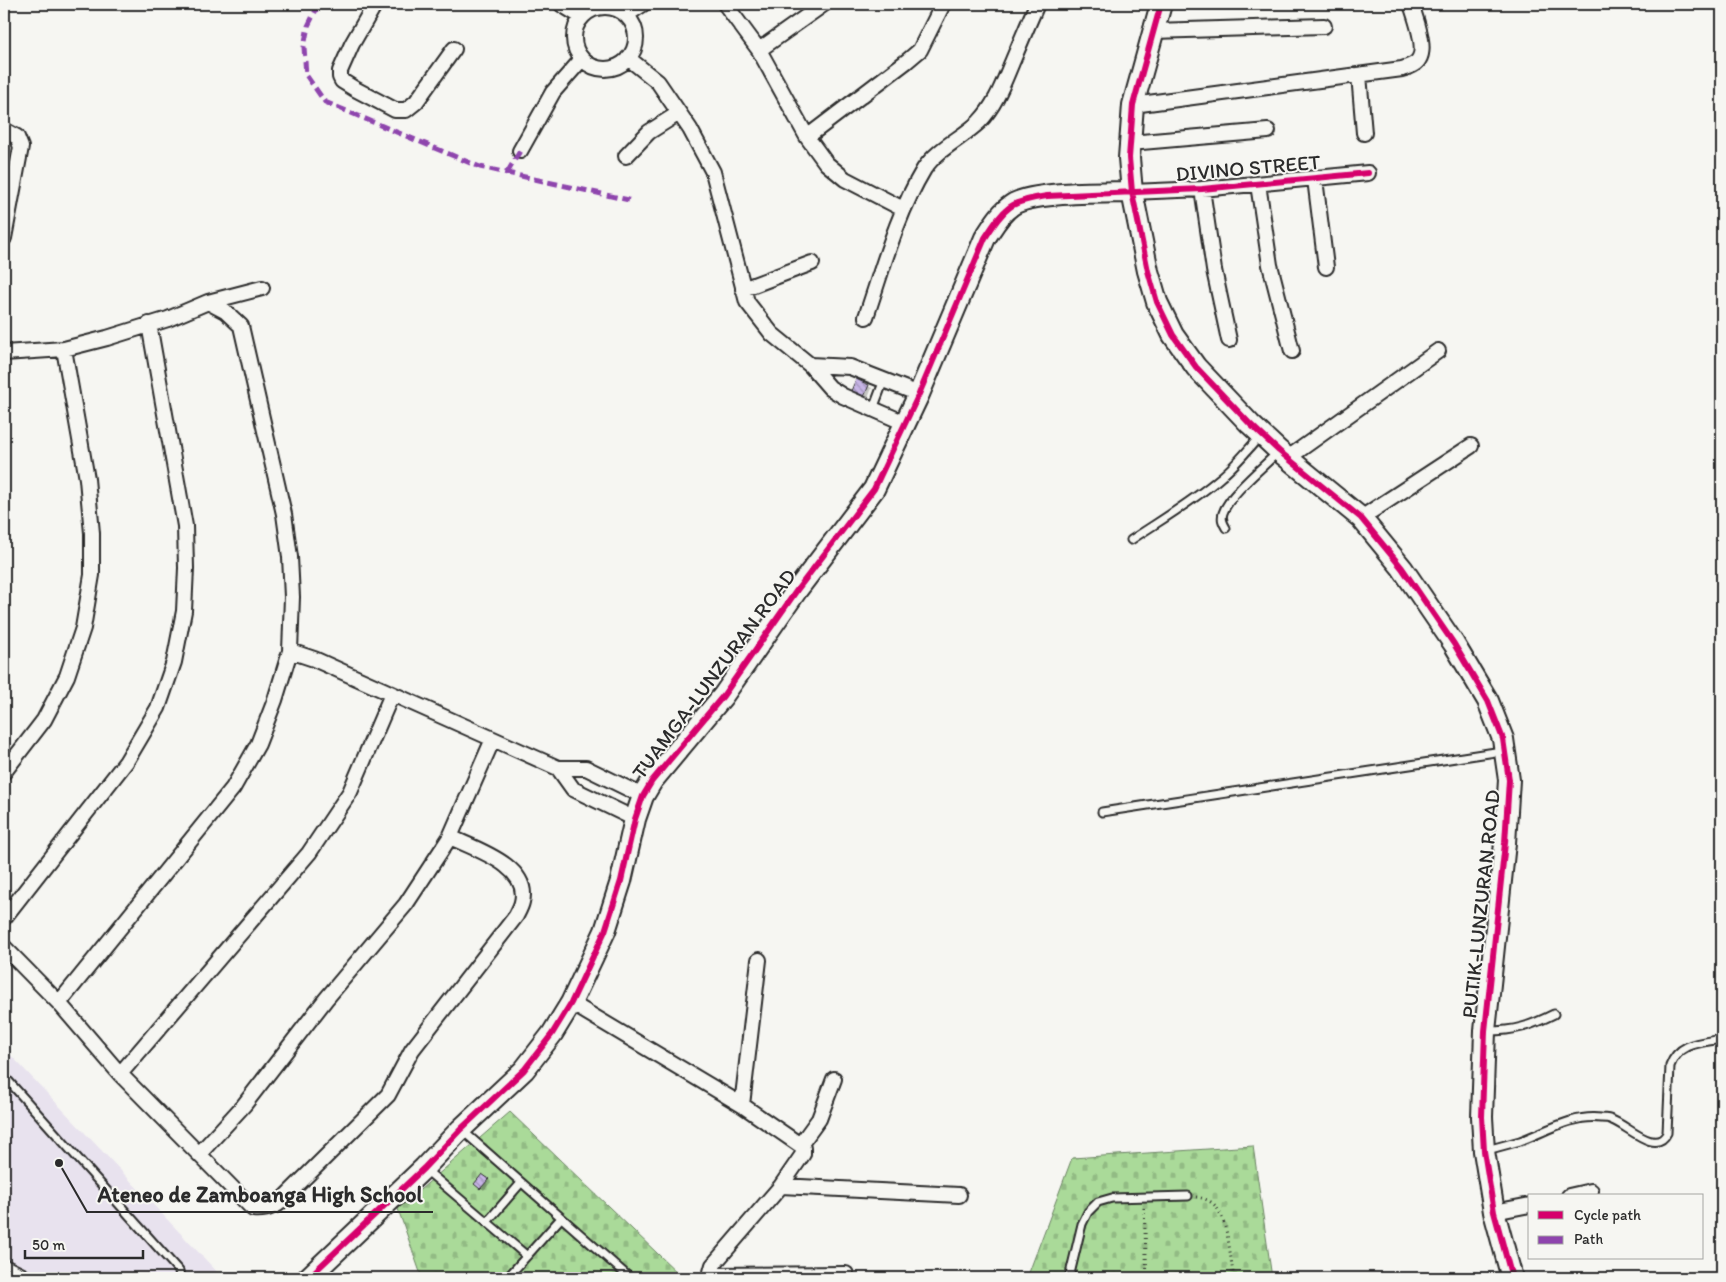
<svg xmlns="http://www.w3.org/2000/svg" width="1726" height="1282" font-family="Itim,sans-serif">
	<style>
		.built { fill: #e8e2ee }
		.cemetery { fill: url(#cemetery-stones); stroke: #6a8262 }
		.shadow { fill: #0003 }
		.building { fill: url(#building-back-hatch); stroke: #2b2b2b }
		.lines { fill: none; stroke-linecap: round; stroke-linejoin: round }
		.lane-casing { stroke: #2b2b2b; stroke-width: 11 }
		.street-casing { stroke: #2b2b2b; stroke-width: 18 }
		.secondary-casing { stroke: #2b2b2b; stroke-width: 24 }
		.path { stroke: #2b2b2b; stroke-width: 3; stroke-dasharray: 1 4; stroke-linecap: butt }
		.lane { stroke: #f6f6f2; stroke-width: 7 }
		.street { stroke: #f6f6f2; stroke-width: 14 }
		.secondary { stroke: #f6f6f2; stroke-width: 20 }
		.quiet { stroke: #8e44ad; stroke-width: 5; stroke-dasharray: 10 5; stroke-linecap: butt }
		.cycleway-casing { stroke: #f6f6f2; stroke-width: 9 }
		.cycleway { stroke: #d6006c; stroke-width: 6 }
		.labels { text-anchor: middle; stroke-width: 4; stroke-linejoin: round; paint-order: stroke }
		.street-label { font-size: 21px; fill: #2b2b2b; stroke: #f6f6f2 }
		.leader { fill: none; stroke: #2b2b2b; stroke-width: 2 }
		.callout-dot { fill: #2b2b2b; stroke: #f6f6f2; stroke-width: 2 }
		.callout-label { font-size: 22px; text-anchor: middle; font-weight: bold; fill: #2b2b2b; stroke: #f6f6f2; stroke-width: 4; stroke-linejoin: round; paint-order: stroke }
	</style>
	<defs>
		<pattern id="cemetery-stones" width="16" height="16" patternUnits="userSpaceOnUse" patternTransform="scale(1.25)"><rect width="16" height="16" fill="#aada99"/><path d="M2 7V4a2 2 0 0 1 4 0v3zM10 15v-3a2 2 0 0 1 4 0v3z" fill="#92bb84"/></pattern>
		<pattern id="building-back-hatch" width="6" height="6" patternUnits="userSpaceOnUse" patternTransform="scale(1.25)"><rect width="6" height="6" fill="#c7b5e6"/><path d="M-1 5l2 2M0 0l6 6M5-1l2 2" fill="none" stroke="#a293bb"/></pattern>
	</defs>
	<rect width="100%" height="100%" fill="#f6f6f2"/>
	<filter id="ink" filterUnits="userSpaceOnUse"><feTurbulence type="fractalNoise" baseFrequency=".02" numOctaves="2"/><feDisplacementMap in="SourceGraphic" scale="10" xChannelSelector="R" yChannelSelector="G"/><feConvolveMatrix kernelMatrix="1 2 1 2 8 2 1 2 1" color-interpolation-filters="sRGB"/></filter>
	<g filter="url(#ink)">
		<path class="built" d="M4,1048l219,230h-219z"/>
		<path class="cemetery" d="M510,1112l173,166h-261l-24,-69z
			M1253,1146l19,132h-245l45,-120z"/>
		<path class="shadow" d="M857,381l15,7 -4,10 -12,-5z
			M486,1177l5,5 -7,8 -3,-2z"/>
		<path class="building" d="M856,379l13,6 -5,12 -13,-6z
			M482,1174l7,5 -9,10 -6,-5z"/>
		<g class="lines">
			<defs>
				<path id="lane" d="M873,409l11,-29
					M1226,528c-3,-5 -5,-9 -3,-15 6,-18 40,-46 54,-60
					M1131,540c30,-20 61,-38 89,-62 15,-12 27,-27 40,-42
					M1102,812l400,-61
					M1488,1031c27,0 42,-5 66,-17
					M4,1076l175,195 1,7
					M463,1131l167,147
					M1487,1150c11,-3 22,-6 33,-9 25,-9 54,-27 81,-23 3,0 8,0 11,2 15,5 44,36 55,13l3,-67c9,-24 30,-23 52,-27
					M426,1170l101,86
					M487,1222l34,-39
					M4,1263l20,10 5,5
					M507,1278l54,-60
					M1069,1278l13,-54 6,-12 10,-10 14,-4 76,-2"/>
				<path id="street" d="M375,4l-23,40 -12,27v6l2,4 13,8 40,21h11l10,-8 38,-53
					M561,4l21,13
					M725,4l34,46 48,87 19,26 19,16 58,30
					M574 38a31 31 0 1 1 62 0a31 31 0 1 1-62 0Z
					M626,15l17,-11
					M1153,31l171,-5
					M759,50l65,-46
					M628,58l30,24 32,47 23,43 34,130 25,32 38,31 20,23 13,8 62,27
					M1359,75l5,58
					M1133,105l269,-36c6,-2 14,-4 17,-10 8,-12 -4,-42 -8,-55
					M4,130l13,7 4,10 -17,91
					M807,137l100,-76 13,-11 23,-46
					M1130,143l138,-12
					M520,151l33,-59 29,-33
					M626,156l23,-24 30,-19
					M1315,179l11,88
					M1258,184l12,81 22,86
					M1202,189l12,81 15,70
					M1132,192l70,-3 166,-16
					M743,289l69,-26
					M866,317c17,-50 31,-103 58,-148 13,-20 38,-31 55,-47 17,-17 25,-41 34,-62 8,-19 16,-38 24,-56
					M4,353l60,-4 43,-11 61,-19 40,-17 54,-14
					M810,365l40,2 69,27
					M1288,458l150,-107
					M1361,518l110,-72
					M290,651l24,8 244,109
					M4,772l40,-52 23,-44 16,-48 9,-53v-42l-5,-54 -23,-130
					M635,819l-62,-30 -15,-21h28l57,28
					M4,918l122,-156 32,-54 16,-46 10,-51 2,-43 -1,-42 -36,-202
					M4,947l55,56 61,71 133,135c10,1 16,-1 25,-5l110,-109 24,-45 104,-134c2,-4 5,-9 6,-14 9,-36 -47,-53 -72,-65
					M59,1003l174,-215 25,-44 17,-44 15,-49 2,-54 -2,-40 -6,-43 -43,-188 -16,-15 -17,-9
					M571,1003l171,102 58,40 3,3v6l-22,32 -68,79 -2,7 3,3 132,-1
					M120,1074l189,-221 41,-61 42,-98
					M742,1105l17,-145
					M800,1145l19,-26 15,-40
					M200,1153l44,-48 82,-106 80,-95 44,-67 43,-98
					M781,1186l178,9
					M1569,1196l22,-5
					M1494,1212l36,-7"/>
				<path id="secondary" d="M1161,4l-28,101 -4,53 3,34 16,79 9,31 16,33 23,32 54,57 29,27 82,67 41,50 52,76 34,57 15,38 6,41 -4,63 -20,188 -3,86 2,34 10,61 18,66
					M308,1278l116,-110 37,-39 63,-59 28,-36 19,-31 34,-72 16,-50 14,-62 8,-23 9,-15 71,-85 74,-106 77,-101 45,-95 66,-156c8,-12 15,-25 27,-33 21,-14 92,-12 120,-13"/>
			</defs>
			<use href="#lane" class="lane-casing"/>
			<use href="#street" class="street-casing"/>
			<use href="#secondary" class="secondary-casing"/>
			<path class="path" d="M1196,1197c8,1 16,4 21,11 12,18 13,50 17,70
				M1144,1208l3,70"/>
			<use href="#lane" class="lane"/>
			<use href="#street" class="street"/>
			<use href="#secondary" class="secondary"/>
			<path class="quiet" d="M319,4l-11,22 -4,21 2,28 19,27 155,65 149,33
				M507,173l13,-22"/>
			<defs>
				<path id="cycleway" d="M1161,4l-28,101 -4,53 3,34 16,79 9,31 16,33 23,32 54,57 29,27 82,67 41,50 52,76 34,57 15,38 6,41 -4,63 -20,188 -3,86 2,34 10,61 18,66
					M308,1278l116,-110 37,-39 63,-59 28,-36 19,-31 34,-72 16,-50 14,-62 8,-23 9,-15 71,-85 74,-106 77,-101 45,-95 66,-156c20,-31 25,-37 62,-42l155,-7 166,-16"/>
			</defs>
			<use href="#cycleway" class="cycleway-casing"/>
			<use href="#cycleway" class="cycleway"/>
		</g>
	</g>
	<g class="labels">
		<g class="street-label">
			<text transform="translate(1248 168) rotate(-5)" y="7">DIVINO STREET</text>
			<text transform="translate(714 674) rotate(-53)" y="7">TUAMGA-LUNZURAN ROAD</text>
			<text transform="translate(1481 904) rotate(-84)" y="7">PUTIK-LUNZURAN ROAD</text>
		</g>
	</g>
	<path class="leader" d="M59 1163L87 1212H433"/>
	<circle class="callout-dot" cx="59" cy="1163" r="5"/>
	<g class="callout-label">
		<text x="260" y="1202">Ateneo de Zamboanga High School</text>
	</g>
	<rect width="1726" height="1282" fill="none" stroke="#f6f6f2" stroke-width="20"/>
	<rect x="10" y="10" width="1706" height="1262" fill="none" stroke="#2b2b2b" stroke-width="2" filter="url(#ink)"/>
	<rect x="1528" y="1194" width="175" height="65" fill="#f6f6f2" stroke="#a5a5a2"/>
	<rect x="1538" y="1211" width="25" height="8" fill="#d6006c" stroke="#a5a5a2"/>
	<text x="1574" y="1220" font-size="15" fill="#2b2b2b">Cycle path</text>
	<rect x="1538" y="1236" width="25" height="8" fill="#8e44ad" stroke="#a5a5a2"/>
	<text x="1574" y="1244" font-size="15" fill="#2b2b2b">Path</text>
	<path d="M25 1250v8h118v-8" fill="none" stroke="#2b2b2b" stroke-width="2.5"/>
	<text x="32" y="1250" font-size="15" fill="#2b2b2b" stroke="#f6f6f2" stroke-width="4" paint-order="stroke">50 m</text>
</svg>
